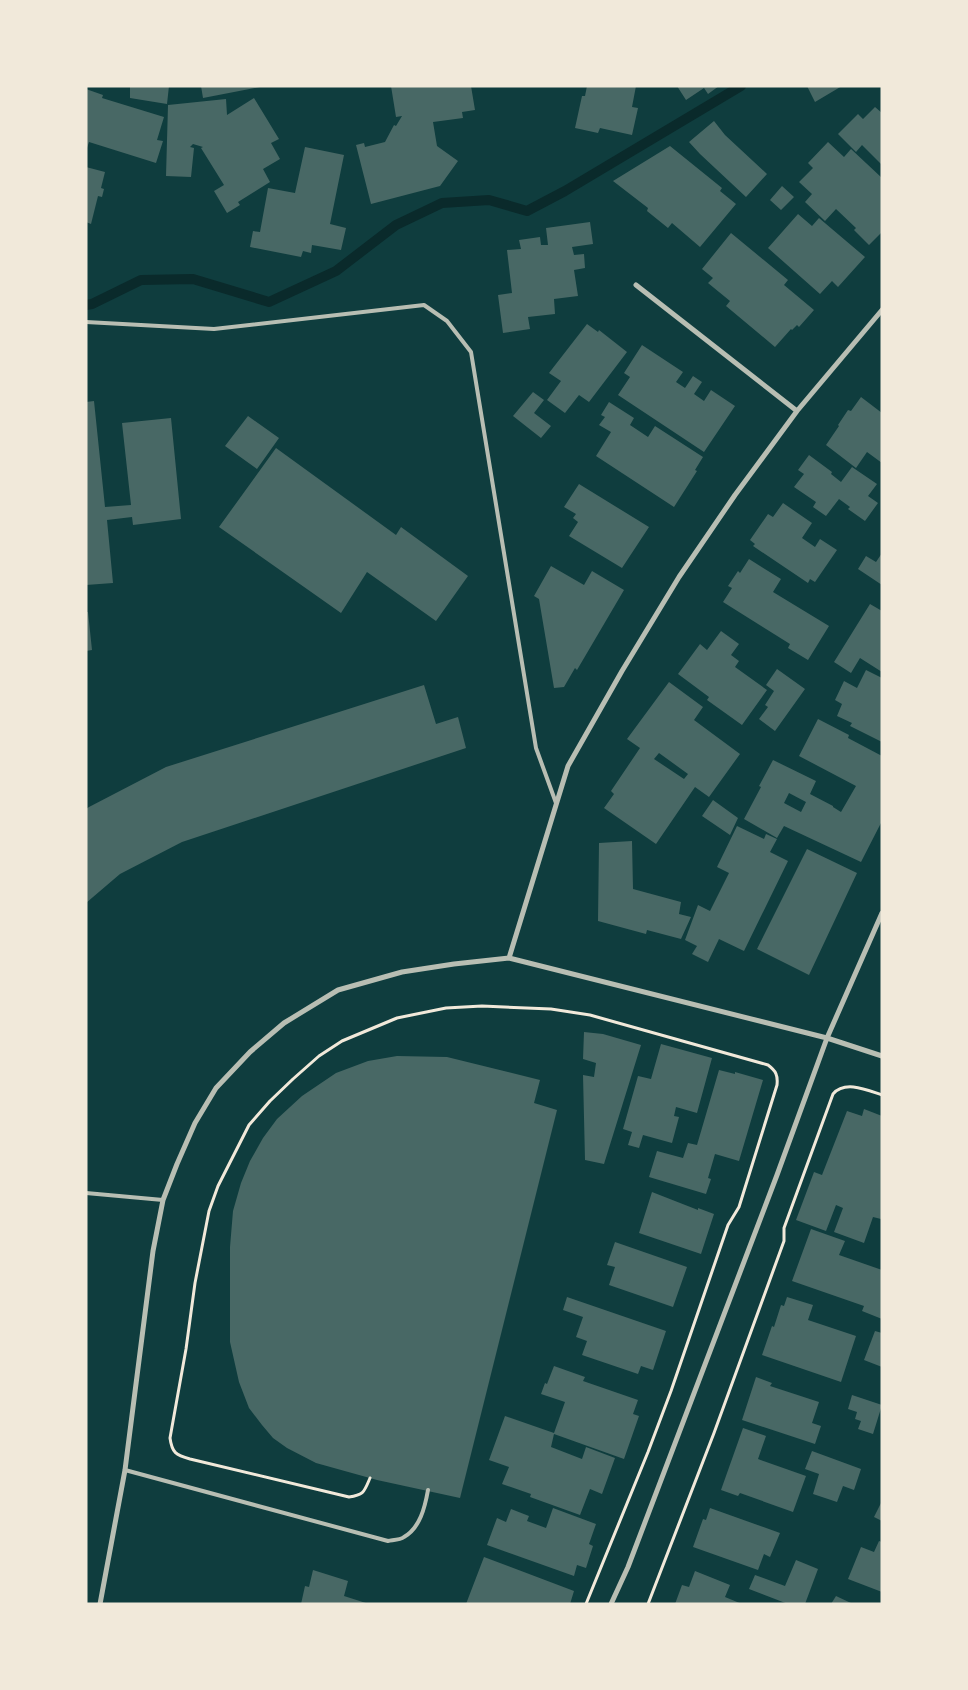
<svg xmlns="http://www.w3.org/2000/svg" width="968" height="1690" font-family="Jost,sans-serif">
	<style>
		.lines { fill: none; stroke-linecap: round; stroke-linejoin: round }
		.stream { stroke: #0a2a2b; stroke-width: 10 }
		.building { fill: #486865; fill-rule: evenodd }
		.path { stroke: #f1e9da; stroke-width: 3 }
		.service { stroke: #b8beb3; stroke-width: 4 }
		.minor { stroke: #b8beb3; stroke-width: 5 }
	</style>
	<rect width="100%" height="100%" fill="#0f3d3e"/>
	<g class="lines">
		<path class="stream" d="M86,305l6,-1 49,-24 52,-1 76,23 67,-31 60,-46 46,-22 47,-3 38,11 38,-20 176,-105"/>
	</g>
	<path class="building" d="M130,86h39l-2,18 -37,-6z
		M201,86h59v1l-57,11z
		M391,86h80l4,24 -13,2 1,6 -30,4 4,24 21,15 -18,25 -69,18 -15,-59 8,-2 1,4 20,-5 9,-17 2,1 6,-10 -6,1z
		M587,86h49l-4,21 6,1 -6,27 -32,-7 -2,5 -23,-5 7,-32h3z
		M677,86h42l-11,8 -4,-6 -18,12z
		M807,86h35l-27,16z
		M86,89l17,6 -1,3 62,19 -7,23 6,1 -7,22 -67,-21 -3,9z
		M254,98l25,41 -8,4 9,16 -17,10 7,13 -32,20 2,3 -13,8 -13,-22 10,-6 -23,-37 2,-1 -10,-3 -3,3 4,1 -3,29 -25,-1 2,-71 58,-6 1,16z
		M875,107l7,6v52l-20,-20 -6,7 -18,-18 20,-20 5,5z
		M714,121l11,14 42,39 -21,23 -46,-43 -11,-12z
		M828,142l16,15 7,-8 31,29v54l-13,13 -15,-15 2,-2 -20,-19 -11,12 -20,-19 7,-8 -13,-12 14,-14 -5,-5z
		M670,146l52,42 -2,3 16,13 -36,43 -28,-24 -4,5 -21,-17 1,-3 -35,-27z
		M305,147l39,8 -14,69 16,4 -5,22 -29,-5 -1,8 -8,-2 -2,6 -51,-10 3,-16 7,1 8,-44 27,5z
		M86,167l19,5 -4,16 3,1 -2,8 -4,-1 -7,28 -5,-2z
		M782,186l12,11 -13,13 -11,-10z
		M798,214l14,12 7,-8 46,39 -27,30 -6,-6 -12,13 -52,-46z
		M590,222l3,22 -21,3 2,8 10,-1 1,14 -11,2 4,26 -24,3 1,15 -27,3 2,12 -27,4 -5,-38 14,-2 -5,-43 14,-1 -2,-9 21,-3 1,8h7l-2,-17z
		M731,233l57,47 -4,5 30,25 -15,17 -2,-2 -5,5 -1,-1 -16,18 -49,-41 4,-5 -22,-18 5,-5 -11,-9z
		M587,324l11,8 1,-2 28,22 -38,50 -10,-7 -14,18 -18,-13 14,-19 -12,-8z
		M642,345l41,27 -7,10 9,6 8,-12 9,6 -8,12 10,7 7,-11 24,16 -31,46 -86,-57 12,-18 -6,-4z
		M533,392l11,8 -10,13 17,13 -10,12 -28,-22z
		M861,397l21,16v50l-15,-11 -11,16 -30,-23 13,-19 -1,-1 10,-15 3,1z
		M94,401l11,106 26,-2 -9,-82 49,-5 10,101 -48,6 -1,-8 -25,3 6,63 -27,2v-183z
		M609,402l25,16 -4,7 18,12 7,-11 48,31 -8,13 2,1 -23,36 -78,-51 15,-24 -12,-7 6,-8 -4,-2z
		M248,416l31,22 -22,31 -32,-23z
		M276,448l120,87 5,-8 67,49 -32,45 -69,-49 -26,41 -122,-86z
		M809,455l23,17 -1,2 10,8 11,-15 25,17 -9,12 10,7 -13,18 -17,-12 2,-2 -11,-8 -13,17 -13,-9 3,-5 -22,-15 10,-13 -6,-4z
		M579,484l70,43 -27,41 -53,-32 9,-14 -5,-4 3,-4 -12,-7z
		M783,503l29,20 -10,15 13,9 5,-8 17,11 -22,32 -5,-3 -2,4 -55,-37 2,-2 -5,-4 18,-26 5,3z
		M882,553v32l-24,-16 8,-13 10,6z
		M749,559l32,20 -8,13 56,34 -21,34 -20,-12 2,-4 -67,-42 9,-14 -4,-2 10,-15 2,2z
		M551,566l33,19 8,-14 32,19 -47,80 -2,-2 -11,19 -10,1 -15,-89 -5,-3z
		M870,604l12,7v61l-22,-14 -9,15 -17,-11z
		M86,612h2l4,38 -6,1z
		M721,631l18,13 -8,11 8,6 -4,6 32,23 -25,35 -35,-25 2,-3 -31,-23 22,-30 7,6z
		M777,669l28,20 -30,42 -16,-12 9,-12 -3,-2 9,-14 -8,-6z
		M866,670l16,8v64l-32,-16 2,-3 -15,-7 5,-12 -7,-4 9,-19 13,7z
		M669,682l34,25 -9,13 46,34 -31,43 -14,-10 -39,57 -52,-36 10,-14 -3,-3 29,-43 -13,-9zM659,753l29,21 -4,5 -30,-20z
		M424,685l12,39 22,-7 8,31 -284,94 -62,32 -34,29v-94l3,-2 77,-40z
		M818,719l31,16 -1,3 34,18v65l-21,41 -77,-36 -7,12 -33,-19 17,-32 -2,-1 14,-26 43,21 -6,13 23,12v1l8,5 15,-26 -57,-30zM789,793l17,9 -5,10 -17,-9z
		M713,800l25,18 -8,17 -28,-19z
		M737,826l27,13 2,-5 11,5 -7,13 18,9 -44,90 -25,-12 -11,23 -16,-8 5,-8 -12,-6 13,-35 12,6 19,-38 -12,-6z
		M632,841l1,48 48,13 -2,12 12,3 -10,22 -34,-9 -1,4 -48,-13 1,-78z
		M807,849l50,24 -48,102 -52,-26z
		M584,1032l19,2 38,11 -37,119 -19,-4 -2,-85 11,2 2,-14 -13,-4z
		M661,1044l51,14 -15,55 -21,-6 -2,9 5,1 -7,26 -29,-8 -4,13 -11,-3 4,-13 -9,-3 15,-53 13,3z
		M397,1056l50,1 93,23 -6,23 23,7 -97,388 -83,-18 -61,-17 -29,-15 -14,-10 -11,-13 -13,-17 -10,-26 -9,-40v-95l3,-36 8,-28 9,-22 13,-23 14,-19 25,-23 34,-23 32,-12z
		M719,1070l16,4v-2l28,8 -24,81 -24,-7 -7,24 3,1 -5,15 -57,-17 8,-26 26,7 5,-15 9,2z
		M864,1109l18,7v100l-1,3 -8,-2 -9,26 -30,-11 9,-24 -7,-3 -10,26 -30,-11 18,-48 8,3 25,-64 15,5z
		M652,1192l46,18v-2l16,6 -13,40 -62,-21z
		M811,1229l34,12 -6,14 43,15v49l-20,-8 2,-5 -72,-25z
		M615,1242l72,25 -14,40 -64,-22 6,-18 -8,-2z
		M567,1297l99,34 -13,39 -12,-4 -3,8 -56,-19 5,-14 -11,-4 7,-20 -20,-7z
		M787,1297l26,8 -5,15 48,16 -15,46 -79,-27 10,-29 2,1 7,-22 3,1z
		M875,1331l7,2v34l-18,-7z
		M554,1366l31,11 -2,4 55,19 -5,14 6,2 -15,43 -70,-25 -3,13 31,12 4,-12 29,11 -13,36 -12,-5 -10,26 -50,-18 1,-3 -29,-10 7,-17 -20,-7 16,-44 49,17 11,-31 -24,-8 4,-11 2,1z
		M756,1377l16,6 -2,3 49,16 -7,21 9,3 -6,18 -73,-24z
		M852,1395l30,10 -9,29 -15,-5 3,-8 -6,-2 2,-7 -9,-3z
		M743,1428l23,8 -8,23 48,17 -13,36 -53,-19 -2,3 -17,-6z
		M812,1451l49,18 -7,21 -11,-4 -6,16 -24,-8 6,-20 -14,-5z
		M882,1501v20l-8,-4z
		M553,1508l43,16 -7,20 4,2 -7,22 -9,-3 -3,11 -87,-31 10,-27 9,4 5,-13 18,7 -2,5 19,7z
		M710,1508l70,25 -10,24 -6,-3 -6,16 -65,-23 10,-28 3,1z
		M879,1541l3,1v50l-34,-13 13,-32 13,5z
		M484,1557l90,34 -4,13h-104z
		M796,1560l22,9 -13,35h-17l-39,-15 6,-14 30,11z
		M313,1570l35,11 -4,15 25,8h-68l4,-18 4,1z
		M695,1571l35,14 -5,12 17,7h-67l7,-19 7,2z
		M836,1596l17,8h-22z"/>
	<g class="lines">
		<path class="path" d="M370,1478c-6,14 -6,17 -21,19l-159,-38c-14,-4 -18,-6 -20,-21l16,-89 9,-66 14,-72 9,-25 31,-61 21,-24 23,-22 26,-23 23,-15 55,-23 49,-10 36,-2 69,3 39,6 178,50c8,6 10,10 9,20l-38,122 -11,18 -57,166 -23,61 -62,152
			M648,1604l66,-171 70,-192v-13l49,-134c12,-14 34,-4 49,1"/>
		<path class="service" d="M86,322l128,7 210,-24 23,16 24,31 65,396 20,55
			M86,1193l77,7
			M125,1470l263,71c5,-1 12,-1 16,-4 16,-9 21,-30 24,-47"/>
		<path class="minor" d="M636,285l161,126
			M509,958l59,-192 54,-95 57,-94 56,-82 62,-84 85,-101
			M100,1604l25,-134 28,-219 10,-51 14,-36 18,-41 21,-35 34,-36 34,-29 54,-33 64,-18 52,-8 55,-6 318,80 55,18
			M611,1604l17,-37 149,-392 50,-137 55,-125"/>
	</g>
	<rect width="968" height="1690" fill="none" stroke="#f1e9da" stroke-width="175"/>
</svg>
